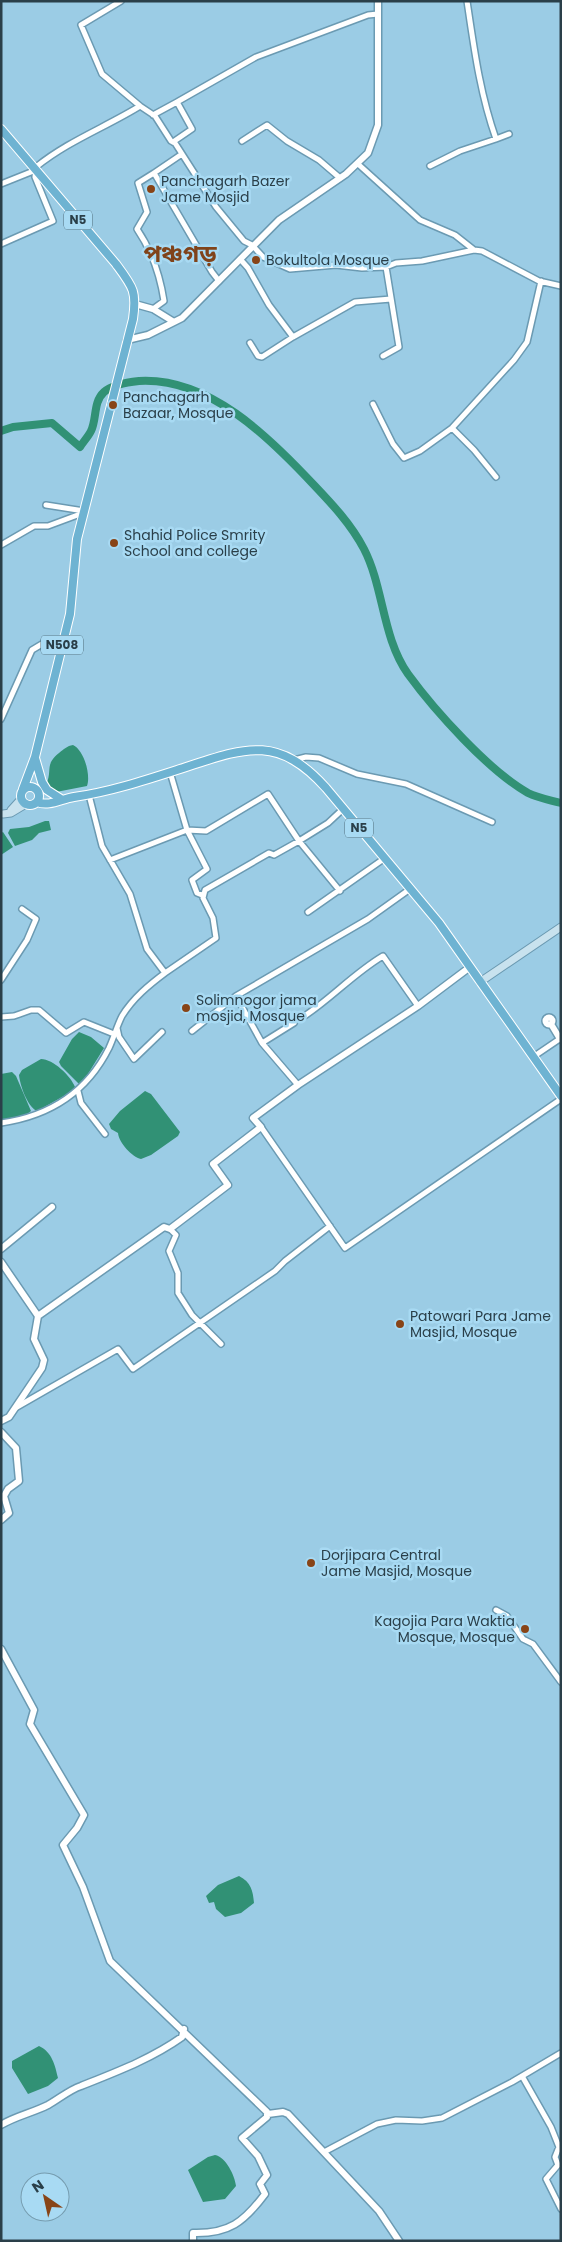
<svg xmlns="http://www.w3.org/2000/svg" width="562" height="2242" font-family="Poppins,'Noto Sans Bengali',sans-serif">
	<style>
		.water { fill: #319175 }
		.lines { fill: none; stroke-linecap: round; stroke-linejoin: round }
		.river { stroke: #319175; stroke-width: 8 }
		.minor-casing { stroke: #6b9ab2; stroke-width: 8 }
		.tertiary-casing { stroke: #6b9ab2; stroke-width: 9 }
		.secondary-casing { stroke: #6b9ab2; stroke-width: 9 }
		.trunk-casing { stroke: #fff; stroke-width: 10 }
		.minor { stroke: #fff; stroke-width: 5 }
		.tertiary { stroke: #fff; stroke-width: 6 }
		.secondary { stroke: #c8e2ee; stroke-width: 7 }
		.trunk { stroke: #6eb3d2; stroke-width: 8 }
		.poi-dot { fill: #884417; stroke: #a8daf3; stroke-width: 2 }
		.labels { text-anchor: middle; stroke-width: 5; stroke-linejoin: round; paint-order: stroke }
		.shield { fill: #a8daf3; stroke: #506e7c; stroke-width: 1 }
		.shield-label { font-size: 12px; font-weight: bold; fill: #2a3f49 }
		.poi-label { font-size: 14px; fill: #2a3f49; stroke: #a8daf3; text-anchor: start }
		.town-label { font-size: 24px; font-weight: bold; fill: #80431a; stroke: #a8daf3 }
	</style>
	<rect width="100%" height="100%" fill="#9bcce5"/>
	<path class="water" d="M73,745c11,5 18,30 14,41l-31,6 -10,-7c7,-15 -2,-20 13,-32 5,-4 8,-7 14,-8z
		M45,821h4l2,9 -12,3 -7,7 -17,6 -7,-13 2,-4 19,-2z
		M3,832l10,15 -12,8v-22z
		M79,1032l12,5 13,11 -21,34 -4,2 -18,-18 -2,-4 13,-23z
		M41,1059c12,0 30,17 34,28l-2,4 -36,20c-10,-5 -17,-26 -18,-36l3,-5z
		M12,1072l4,4 15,35 -5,4 -25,5v-46z
		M145,1091l6,3 29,38 -2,4 -27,19 -10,4c-9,-2 -22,-16 -23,-26l-7,-4 -2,-5 11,-13z
		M239,1876c12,6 14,15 15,27l-13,10 -16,4 -9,-8 -2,-7 -5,1 -3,-7 12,-11z
		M39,2046c13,6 16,19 19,32l-10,8 -20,8 -16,-26v-7z
		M215,2155c11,2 20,21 21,31l-11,13 -22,3 -15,-32 20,-13z"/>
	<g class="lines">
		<path class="river" d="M1,431l12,-4 39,-4 28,24c3,-5 8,-10 11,-16 6,-12 2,-29 13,-39 8,-7 25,-10 35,-11 70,-4 130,56 174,103 19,20 38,40 51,65 20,39 18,88 44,125 27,37 81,97 120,119 10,5 22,7 33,10"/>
		<defs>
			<path id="minor" d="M121,1l-40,24 21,49 38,32
				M467,1c7,47 13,93 29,138l13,-5
				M177,102l79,-45 112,-42 10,-1
				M153,115l24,-13 15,27 -19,13
				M242,141l25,-16 20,16 32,19 21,18
				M182,154l-28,19 58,99 7,9
				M358,164l62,56 35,15 19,15
				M430,166l30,-15 36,-12
				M1,184l35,-14
				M1,244l52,-23 -18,-44 1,-10c32,-26 70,-40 104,-61l15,10 16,25 4,2 41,64 28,34 8,4 11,12 27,12 46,-4 26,3 24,-1 13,80 -16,9
				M240,259l8,9 21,37 24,32 62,-35 36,-3
				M386,267l10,-4 26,-2 52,-11 8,1 57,30 22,5
				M153,309l11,-8c-4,-26 -12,-50 -27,-72l10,-17 -9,-29 16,-10
				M250,343l8,13 4,1 31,-20
				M373,404l20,40 11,14 16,-7 32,-23 62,-68 13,-18 14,-61
				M452,428l22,22 22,27
				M46,505l38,6
				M1,545l33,-19h14l35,-13
				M1,719l31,-69 10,-6 20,4
				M294,760l12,-3 13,1 38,16 49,10 86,38
				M170,772l17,58 19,1 62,-37 31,47 29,-18 15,-14
				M110,860l77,-30 20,39 -15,11 5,13 5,2
				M308,912l77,-54
				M165,973l51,-35 -3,-20 -10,-20 2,-8 64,-37 5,2 25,-14 41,50
				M1,980l26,-40 9,-21 -14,-10
				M1,1017l13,-1 17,-6h8l27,23 18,-11 30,12
				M303,1017c28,-18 51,-44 80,-61l35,50
				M117,1028l2,9 15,22 28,-27
				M192,1031l44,-35
				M262,1043l32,-20
				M533,1057l28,-19
				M298,1085l-36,-42 -26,-47 132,-77 42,-30
				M78,1091l3,12 24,31
				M1,1123c49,-7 86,-31 108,-75 5,-11 8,-22 13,-32 11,-18 27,-31 43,-43l-18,-24 -17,-55 -28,-48 -13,-51
				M261,1127l84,121 216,-149
				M170,1229l6,6 -7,16 9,22v20l14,22 29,29
				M17,1407l101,-58 15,20 142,-98 10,-10 45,-35
				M496,1610l11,6 16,23 10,5 28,38
				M522,2076l29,51 8,20 -4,10 3,8 -12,14 15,30
				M324,2152l53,-28 19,-4 26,1 20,-3 70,-36 49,-29"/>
			<path id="tertiary" d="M135,304l18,5 21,13 8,-4 97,-98 67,-46 22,-21 10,-28v-124
				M127,340l21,-5 26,-13
				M545.5 1021a3.5 3.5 0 1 1 7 0a3.5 3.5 0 1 1-7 0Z
				M551,1024l9,15
				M1,1249l51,-42
				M1,1262l37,54 126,-89 6,2 58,-44 -15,-21 48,-37 -8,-9 45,-33 120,-79 52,-39
				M1,1421l8,-4 33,-49 2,-8 -10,-21 4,-23
				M1,1432l15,16 3,33 -11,8 -4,7 5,17 -8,7
				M1,1649l33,61 -4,14 54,91 -7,13 -14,17 20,42 27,74 157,151v5l-25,21 16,18 9,19 -7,9 5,10c-21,28 -36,40 -72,39v8
				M268,2114l15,-2 5,2 91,97 20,30
				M1,2125c15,-9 31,-12 47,-20 11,-6 21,-15 33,-19 35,-14 70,-27 101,-49l2,-8"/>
			<path id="secondary" d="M11,810l10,-11
				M3,814l8,-1 15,-9
				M480,982l81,-55"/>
			<path id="trunk" d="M1,129l115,135c17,23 21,27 17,55l-56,220 -7,75 -35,143 -12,32
				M35,758l7,24 5,8 14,9
				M21 796a9 9 0 1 1 18 0a9 9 0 1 1-18 0Z
				M37,802c12,5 24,-3 37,-5 35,-5 69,-16 103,-27 63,-20 98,-39 149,18l113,135 122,173"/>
		</defs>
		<use href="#minor" class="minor-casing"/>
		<use href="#tertiary" class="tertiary-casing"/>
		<use href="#secondary" class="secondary-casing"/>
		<use href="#trunk" class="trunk-casing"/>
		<use href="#minor" class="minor"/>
		<use href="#tertiary" class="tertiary"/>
		<use href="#secondary" class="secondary"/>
		<use href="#trunk" class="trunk"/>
	</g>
	<g class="poi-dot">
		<circle cx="151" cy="189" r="5"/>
		<circle cx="256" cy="260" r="5"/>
		<circle cx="113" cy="405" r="5"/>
		<circle cx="114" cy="543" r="5"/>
		<circle cx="186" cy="1008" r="5"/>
		<circle cx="400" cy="1324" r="5"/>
		<circle cx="311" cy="1563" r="5"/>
		<circle cx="525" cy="1629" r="5"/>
	</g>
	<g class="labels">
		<g class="shield">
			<rect x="64" y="210.5" width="28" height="19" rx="4"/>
			<rect x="41" y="635.5" width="42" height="19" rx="4"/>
			<rect x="345" y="818.5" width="28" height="19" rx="4"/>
		</g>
		<g class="shield-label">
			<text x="78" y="224">N5</text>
			<text x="62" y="649">N508</text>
			<text x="359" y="832">N5</text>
		</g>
		<g class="poi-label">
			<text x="161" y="186">Panchagarh Bazer<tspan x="161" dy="16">Jame Mosjid</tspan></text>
			<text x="266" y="265">Bokultola Mosque</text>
			<text x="123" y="402">Panchagarh<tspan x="123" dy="16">Bazaar, Mosque</tspan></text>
			<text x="124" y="540">Shahid Police Smrity<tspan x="124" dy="16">School and college</tspan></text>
			<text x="196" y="1005">Solimnogor jama<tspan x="196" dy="16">mosjid, Mosque</tspan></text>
			<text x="410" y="1321">Patowari Para Jame<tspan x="410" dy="16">Masjid, Mosque</tspan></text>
			<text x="321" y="1560">Dorjipara Central<tspan x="321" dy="16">Jame Masjid, Mosque</tspan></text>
			<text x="515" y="1626" text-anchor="end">Kagojia Para Waktia<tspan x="515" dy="16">Mosque, Mosque</tspan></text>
		</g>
		<g class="town-label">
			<text x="180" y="262">পঞ্চগড়</text>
		</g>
	</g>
	<rect width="562" height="2242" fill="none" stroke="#2a3f49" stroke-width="5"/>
	<g transform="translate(45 2197) rotate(326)"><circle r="24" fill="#a8daf3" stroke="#769caf"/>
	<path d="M0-4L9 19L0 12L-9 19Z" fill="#884417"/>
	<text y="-8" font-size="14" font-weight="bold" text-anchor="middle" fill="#2a3f49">N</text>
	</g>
</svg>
